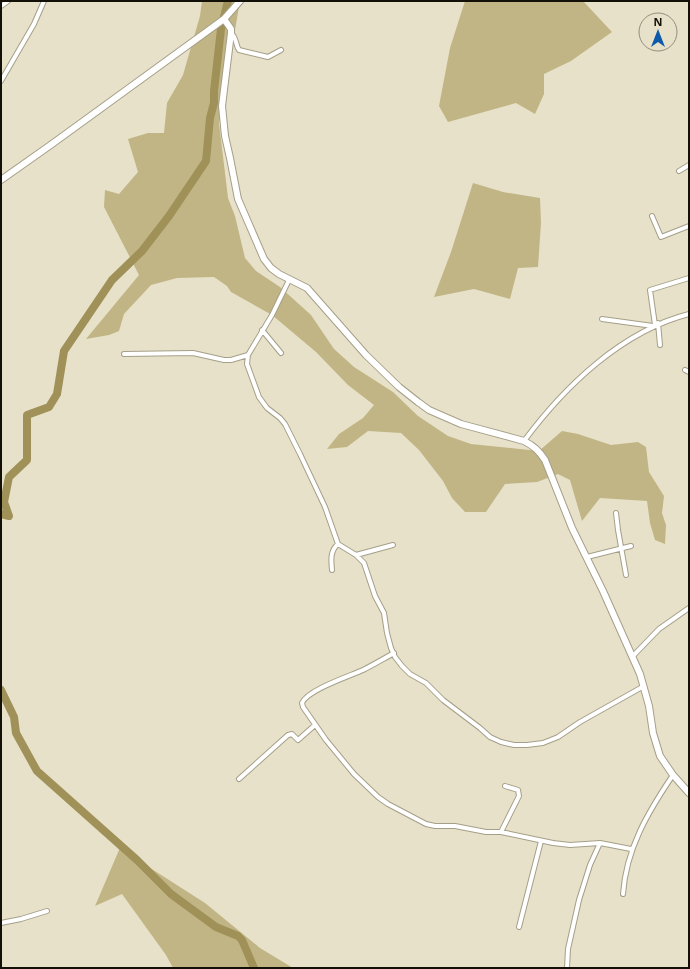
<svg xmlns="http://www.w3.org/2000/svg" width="690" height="969" font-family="'Noto Sans',sans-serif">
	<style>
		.green { fill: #c1b585 }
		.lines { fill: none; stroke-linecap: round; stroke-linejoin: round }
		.river { stroke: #a09159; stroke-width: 8 }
		.street-casing { stroke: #a59f89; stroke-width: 6 }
		.secondary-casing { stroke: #a59f89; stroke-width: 8 }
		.street { stroke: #fff; stroke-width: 4 }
		.secondary { stroke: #fff; stroke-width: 6 }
	</style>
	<rect width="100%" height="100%" fill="#e7e1c9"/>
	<path class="green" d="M202,1h38l-21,122 9,75 7,18 10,42 11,13 24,16 31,28 23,34 20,18 39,25 25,24 30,20 23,8 68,7 23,-20 16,3 33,11 27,-3 8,5 3,25 15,24 -2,17 4,12 -1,19 -10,-4 -5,-17 -3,-22 -47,-3 -18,23 -12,-41 -12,-6 -21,8 -32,2 -19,28h-21l-13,-14 -9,-17 -24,-31 -18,-17 -33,-2 -21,16 -20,2 12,-15 24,-16 11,-13 -26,-20 -32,-33 -44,-37 -41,-23 -4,-6 -13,-9 -37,1 -26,7 -27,29 -5,17 -10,4 -23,4 53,-64 -35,-68 1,-17 14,4 19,-22 -10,-33 20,-6h16l3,-30 16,-28 17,-59z
		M465,1h118l29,31 -41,29 -27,13v20l-9,20 -19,-11 -68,19 -9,-16 11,-58z
		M473,183l30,9 37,6 1,25 -3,44 -20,1 -8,31 -36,-10 -40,8 17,-45z
		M122,843l11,14 72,46 55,45 33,20h-120l-7,-13 -44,-61 -27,12z"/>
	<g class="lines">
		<path class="river" d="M1,514l8,2 -5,-14 5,-25 18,-17v-45l22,-8 8,-13 7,-43 48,-71 30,-29 27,-35 37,-55 4,-43 4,-15v-12l7,-62 7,-28
			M1,690l13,27 2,16 21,38 100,89 34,34 45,33 22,9 4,4 12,28"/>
		<defs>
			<path id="street" d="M1,6l7,-5
				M231,33c6,5 4,11 8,17l29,7 13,-7
				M1,81l33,-57 10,-23
				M679,171l10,-6
				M652,216l9,21 28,-11
				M289,280l-17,35 -24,40 -1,9 12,33 8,11 13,10 5,6 15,30 25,53 13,37 18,11 8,8 11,33 9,17 3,20 4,15 4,9 7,9 8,8 16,9 17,17 37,28 10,9 11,5 13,3h13l16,-2 15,-6 22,-15 64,-36
				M602,319l51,7
				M658,323l2,22
				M655,325l-5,-35 39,-12
				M262,330l19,23
				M124,354l69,-1 31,7h7l17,-5
				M685,370l4,2
				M524,441c41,-55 98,-110 165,-127
				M616,513l2,17 8,45
				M356,555l37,-10
				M587,557l44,-11
				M332,570c-1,-10 -2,-19 6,-26
				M394,653c-11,6 -21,12 -31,17 -13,6 -56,20 -61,33l1,4 23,33 28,34 24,23 10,7 38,20 9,2h20l31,6h15l52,11 17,2 30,-2 31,6
				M632,657l27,-28 30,-21
				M239,779l49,-44 4,-1 6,6 17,-15
				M501,832l18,-36 -1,-6 -13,-4
				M623,894c3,-45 25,-82 50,-119
				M1,923l20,-4 26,-8
				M519,927l22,-86
				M567,968l1,-19 11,-49 11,-35 10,-22"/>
			<path id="secondary" d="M224,19l7,10v4l-9,73 3,30 5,22 8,41 26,60 7,9 8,6 28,14 59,67 33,32 19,15 11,8 32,14 63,17c10,5 15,10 21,19l27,68 31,63 37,83 9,32 4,27 7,23 13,19 16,18
				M1,180l51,-36 172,-125 16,-18"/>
		</defs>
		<use href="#street" class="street-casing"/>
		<use href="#secondary" class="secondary-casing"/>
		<use href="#street" class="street"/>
		<use href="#secondary" class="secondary"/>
	</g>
	<rect width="690" height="969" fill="none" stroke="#131008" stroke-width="4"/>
	<g transform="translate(658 32)"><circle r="19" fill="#e7e1c9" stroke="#928d7c"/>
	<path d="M0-3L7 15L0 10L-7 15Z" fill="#0c5aa9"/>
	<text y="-6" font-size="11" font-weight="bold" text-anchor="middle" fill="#131008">N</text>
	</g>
</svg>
